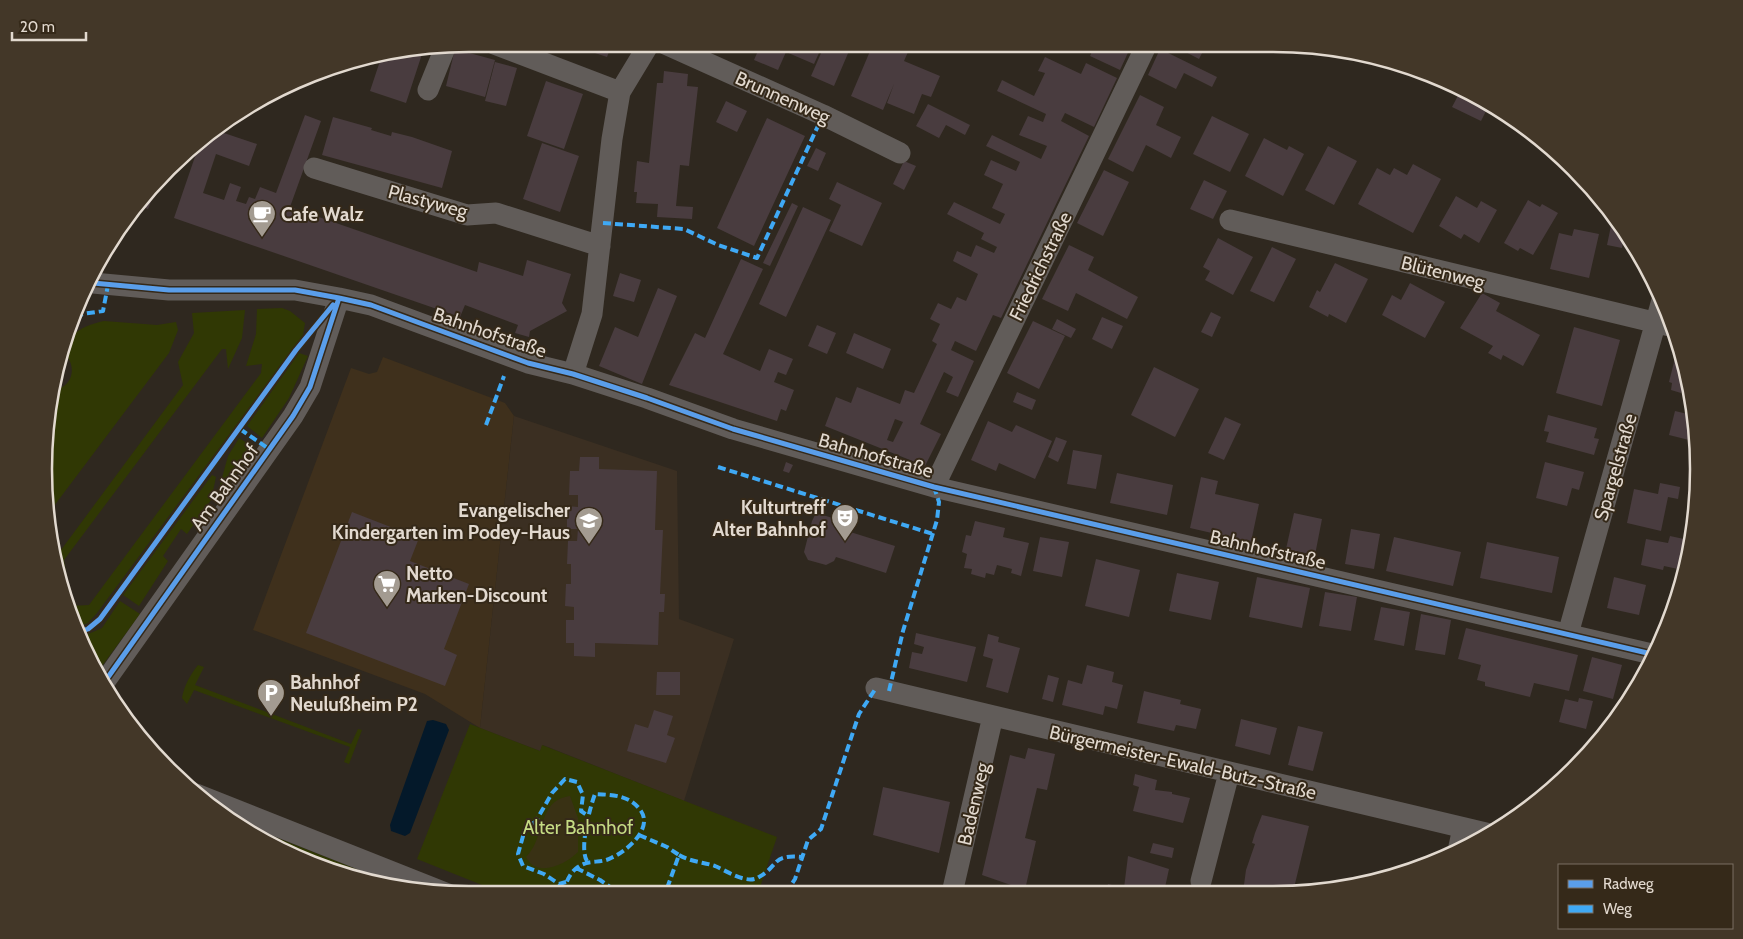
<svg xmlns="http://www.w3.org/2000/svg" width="1743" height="939" font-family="Cabin,sans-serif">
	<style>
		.built { fill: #3f301c }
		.education { fill: #3b2f22 }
		.green { fill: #303804 }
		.sand { fill: #393114 }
		.water { fill: #04192a }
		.building { fill: #493c3f; fill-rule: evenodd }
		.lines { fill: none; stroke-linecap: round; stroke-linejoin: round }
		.street { stroke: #615c59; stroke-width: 21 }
		.quiet { stroke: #3fa9f5; stroke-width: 4; stroke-dasharray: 8 4; stroke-linecap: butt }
		.cycleway-casing { stroke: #352919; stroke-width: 8 }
		.cycleway { stroke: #5a9eea; stroke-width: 5 }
		.labels { text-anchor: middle; stroke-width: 4; stroke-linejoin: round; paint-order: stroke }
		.street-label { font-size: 19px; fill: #e2d9cf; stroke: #352919 }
		.poi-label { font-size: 19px; font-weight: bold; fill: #e2d9cf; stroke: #352919; text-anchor: start }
		.park-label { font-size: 19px; fill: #c5db83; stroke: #352919 }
		.rim { fill: none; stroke: #e2d9cf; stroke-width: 2.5 }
	</style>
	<rect width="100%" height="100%" fill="#2f281f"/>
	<path class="built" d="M383,357l122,46 9,13 -34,312 -55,-34 -172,-64 98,-262 18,6 8,-2z"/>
	<path class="education" d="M514,416l163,55 2,148 55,20 -50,162 -141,-56 -3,6 -60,-23z"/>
	<path class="green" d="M282,308l8,3 15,12 -2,12 -206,278 -9,10 -13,5 -5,-22 19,-1 172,-232 1,-9 -16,2 10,-32 1,-25z
		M245,310l-3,28 -14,31 -2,-20h-4l-158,211 4,25 -2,2 -8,-33 125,-169 -5,-23 16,-29 -2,-20z
		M104,321l53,4 19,-3 2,8 -9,23 -121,161 -3,-16 10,-108c20,-5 22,-27 7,-39 8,-19 23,-26 42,-30z
		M299,353l9,3 -19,42 -27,40 -15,-12z
		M239,438l16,10 -40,55 13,-47z
		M212,475l4,2 -5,23 -24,34 -6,-5 -18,27 5,5 -29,45 -16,-11z
		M120,601l20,13 -41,56 -20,-32 23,-10z
		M198,665l6,2 -9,18 156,59 7,-15 4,1 -13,34 -5,-2 6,-15 -156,-57 -7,14 -5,-6c2,-12 8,-23 16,-33z
		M470,724l70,27 2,-6 235,92 -19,56 -179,1 -1,-4 -20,4h-73l2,-7 -70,-28z
		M227,818l180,71 -47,-8 -79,-30z"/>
	<path class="sand" d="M570,796l8,22v34c-12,12 -41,27 -52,5 20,-19 11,-57 44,-61z"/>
	<path class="water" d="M433,720l13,4 3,6 -39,103 -5,3 -14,-5 -1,-6 37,-104z"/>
	<path class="building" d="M592,44h20l-5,13 -18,-6z
		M717,44h23l-4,8z
		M761,44h62l-9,20 -28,-12 -8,18 -24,-10z
		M825,44h27l-18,42 -23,-10z
		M873,44h16l19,8 -4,9 36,15 -9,21 -9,-3 -8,20 -27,-11 7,-19 -11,26 -32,-14z
		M1095,44h37l-12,26 -30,-14z
		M1172,45h34l-7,14z
		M455,49l40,11 -10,37 -39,-11z
		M1160,49l57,28 -5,10 -28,-14 -8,16 -28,-14z
		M423,51l-17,52 -36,-12 11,-33z
		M1045,57l36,17 5,-11 31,15 -23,49 -29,-14 -4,8 28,15 -88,182 -8,-3 -17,36 -21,-10 -4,9 23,11 -16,36 -12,-5 7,-15 -9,-5 -24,52 21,10 -16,32 -100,-40 11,-29 15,6 6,-16 43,17 5,-14 9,3 23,-49 -5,-3 8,-17 -10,-5 8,-16 13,6 6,-12 9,4 12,-27 -25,-13 4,-10 14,6 5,-12 18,8 3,-6 -16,-8 3,-6 -37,-19 7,-12 46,22 5,-10 -13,-6 11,-24 -19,-9 7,-15 25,11 4,-9 -34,-16 6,-11 49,24 6,-13 -28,-11 9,-19 15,6 3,-8 -49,-23 5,-11 32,16 11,-23 -7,-2zM895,419l8,3 -10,20 -6,-2z
		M495,62l22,6 -11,38 -21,-5z
		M664,71l24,3 -1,12 11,1 -9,79 -9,-1 -4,41 17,1 -1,12 -35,-2 1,-13 -22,-1 1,-11h-3l3,-31 12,2 8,-80h6z
		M546,81l37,13 -19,55 -37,-13z
		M1462,88l27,17 -8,16 -29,-14z
		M1140,95l24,12 -8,18 25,12 -10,21 -25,-13 -13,27 -25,-13z
		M726,101l21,10 -10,21 -21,-10z
		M928,104l42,21 -5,10 -19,-10 -7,13 -23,-12z
		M305,115l16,6 -31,86 187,65 2,-10 44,14 4,-16 44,14 -9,29 5,8 -37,20 -1,6 -14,-4 3,-8 -53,-20 -5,12 -286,-99 26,-76 10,-10 5,-2 42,14 -8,22 -33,-12 -13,39 21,7 6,-17 11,4 -5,14 10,3 3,-7 6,2 5,-12 16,6z
		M1212,116l37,18 -19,38 -37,-18z
		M333,117l39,11 -1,2 20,6 1,-4 20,5 40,14 -10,37 -120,-33z
		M767,118l38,18 -51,110 -37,-18z
		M1264,138l23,12 2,-4 15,8 -21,42 -38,-20z
		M542,143l37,13 -19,56 -37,-13z
		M1328,146l29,15 -23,44 -29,-15z
		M816,148l10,5 -8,18 -11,-5z
		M904,161l12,5 -12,24 -11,-6z
		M1413,164l28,15 -28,54 -55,-29 19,-36 13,7 4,-7 13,7z
		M1104,170l25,12 -26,54 -26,-13z
		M1204,180l23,11 -14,28 -23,-10z
		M837,182l45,21 -20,43 -33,-15 12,-26 -12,-6z
		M155,191l-7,18 -8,-3z
		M1456,196l21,12 4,-7 16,9 -18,33 -15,-9 -3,5 -22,-13z
		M1528,200l12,7 2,-3 16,9 -25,42 -13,-7 -2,3 -14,-8z
		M792,203l6,3 -28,60 -7,-3z
		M803,207l28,13 -45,97 -27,-13z
		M1613,216l12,17 -3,15 -15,-3z
		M1574,229l25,5 -10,44 -39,-9 9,-36 13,3z
		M1218,238l35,19 -20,38 -28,-15 5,-9 -7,-4z
		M1069,245l25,12 -6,13 50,27 -11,22 -51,-26 -8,18 -26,-12z
		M1272,247l24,12 -22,43 -24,-11z
		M741,259l22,10 -40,85 37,17 9,-22 24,10 -7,16 -8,-3 -4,10 20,8 -8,21 -5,-2 -4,12 -108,-36 26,-52 10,5z
		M1335,263l33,16 -22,44 -17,-9 -1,3 -19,-10 8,-17 3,2z
		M620,273l21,7 -7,22 -21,-6z
		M1410,283l35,19 -20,36 -43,-23 10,-20 9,5z
		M658,288l19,8 -35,88 -43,-18 16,-39 23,10z
		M1482,293l18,10 -4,8 44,24 -17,31 -20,-11 -2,5 -13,-7 5,-7 -33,-18z
		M1211,312l10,5 -9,20 -11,-5z
		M1102,317l21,9 -11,23 -20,-10z
		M1057,319l19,10 -5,9 -19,-9z
		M1033,321l32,15 -26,53 -32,-16z
		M817,325l19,8 -9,21 -19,-8z
		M1574,327l46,13 -18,66 -46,-13z
		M854,333l37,16 -8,20 -37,-16z
		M1677,350l4,1 8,36 -6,-1 -2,7 -10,-3 1,-7 -3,-1z
		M1154,367l45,22 -24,48 -44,-22z
		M1017,392l19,8 -4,10 -19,-8z
		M1675,411l21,5 -3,25 -24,-6z
		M1548,415l49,13 -3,10 5,1 -5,16 -48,-13 3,-10 -5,-1z
		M1225,417l16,7 -17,36 -16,-7z
		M988,421l24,11 4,-7 36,16 -17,38 -36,-16 -3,8 -25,-11z
		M1056,437l11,4 -9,21 -10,-5z
		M1073,450l29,5 -6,34 -29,-5z
		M580,457h19v12l58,2 -2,59h8l-3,64h5l-1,18h-5l-1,33 -63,-2v14l-21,-1v-13h-8v-23h8v-13l-9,-1 1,-22h5v-20h-4l1,-23h9l1,-12h-11v-23l11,1v-12h-9l1,-24h9z
		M786,462l7,3 -4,8 -6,-2z
		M1545,462l39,10 -5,18 -7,-2 -5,18 -31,-8z
		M1117,473l56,12 -6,30 -57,-12z
		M1201,477l17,4 -3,13 44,10 -8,38 -61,-14z
		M1660,483l20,4 -2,12 -10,-2 -7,34 -34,-8 7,-34 24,5z
		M352,512l67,26 -9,23 59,23 -25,65 13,6 -12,31 -139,-53z
		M816,513l30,9 -2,8 51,16 -9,27 -50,-16 -2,4 -8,4 -18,-5 -4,-8 8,-31z
		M1294,513l28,6 -7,36 -29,-6z
		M975,521l30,7 -2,9 26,6 -8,33 -10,-3 1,-4 -15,-4 -3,10 -8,-2 -1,5 -14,-4 1,-5 -8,-1 3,-14 -5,-2 4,-17 5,1z
		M1351,529l29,5 -6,35 -29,-5z
		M1670,536l14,3 -6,30 -14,-3 -1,4 -22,-5 5,-26 22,4z
		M1040,537l29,5 -7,35 -29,-6z
		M1394,537l67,15 -8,34 -67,-15z
		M1487,542l72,15 -7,36 -72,-15z
		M1096,559l44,11 -11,47 -44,-11z
		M1177,573l42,9 -8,38 -42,-9z
		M1257,577l53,11 -8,40 -53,-11z
		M1614,577l32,8 -7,30 -32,-7z
		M1325,592l32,5 -6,34 -32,-5z
		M1672,592l8,1 -11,29 -4,-1z
		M1381,607l29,5 -6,34 -30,-6z
		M1421,614l30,6 -6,35 -30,-5z
		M1466,628l112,27 -9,36 -35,-8 -4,14 -45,-11v-4l-8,-2 4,-15 -23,-6z
		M916,633l60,14 -9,35 -58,-14 3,-16 10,2 2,-7 -10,-3z
		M988,634l11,3 -1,5 22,6 -12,45 -22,-6 7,-28 -10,-3z
		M1592,657l30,8 -9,34 -30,-8z
		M1087,665l27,7 -2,10 11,3 -6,24 -12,-3 -2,9 -41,-10 6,-25 14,4z
		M657,672h23v23h-24z
		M1048,675l11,3 -6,24 -11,-3z
		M1144,691l37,9 -1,4 21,5 -5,20 -20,-4 -2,6 -37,-8z
		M1579,698l14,3 -7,28 -27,-7 6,-23 13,3z
		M654,710l19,6 -6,19 8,3 -9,25 -39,-12 8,-27 13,4z
		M1241,719l36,9 -7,27 -35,-9z
		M1298,726l25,6 -10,39 -25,-6z
		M1028,748l27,6 -8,36 -10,-2 -12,50 11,3 -11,49 -43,-15 28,-120 15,4z
		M1135,774l22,6 -2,10 17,2v2l18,4 -7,25 -50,-12 6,-24 -6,-2z
		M883,787l67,15 -11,51 -66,-18z
		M1262,815l47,11 -16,66h-50l3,-22 9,-26 -3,-1 3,-10z
		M1153,843l21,5 -2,10 -22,-5z
		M1128,856l41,13 -5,23h-58l2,-8 16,4z"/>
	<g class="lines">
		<path class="street" d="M494,44l126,48
			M665,44l158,71 77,38
			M428,90l17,-42
			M314,168l153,47 29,-2 104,33
			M1230,220l444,107
			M93,283l76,7h126l44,8 32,7 157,58 45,11 74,24 86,31 201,58 722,168
			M573,374l19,-60 20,-175 8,-47 29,-48
			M934,487l213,-443
			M1568,634l94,-334
			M106,680l187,-264 17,-29 29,-89
			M876,688l614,146
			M196,794l252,100
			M1458,851l5,-23
			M1201,881l28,-108
			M952,893l41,-177"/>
		<path class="quiet" d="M603,223l81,6 34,16 39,13 66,-143
			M77,319l5,-5 21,-3 5,-26
			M486,425l18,-49
			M240,429l29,20
			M718,467l215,67
			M889,691l14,-60 34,-111 2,-18 -5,-15
			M639,835l28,12 12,8 -14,39
			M679,855c12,7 24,7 36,11 12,5 32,19 44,11 20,-11 12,-23 43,-20
			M576,868l24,12 20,14
			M566,882l-7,2 -15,-10 -21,-8 -5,-12 7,-25 11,-8 16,-28 13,-14 12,3 6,13 -2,16 7,5
			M563,893c3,-10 6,-20 15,-26 11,-8 22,-3 33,-9 16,-7 42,-29 30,-47 -11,-16 -28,-16 -46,-17 -5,13 -16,55 -8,67
			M786,893l9,-14 13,-39 13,-11 38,-115 17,-26"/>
		<defs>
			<path id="cycleway" d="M93,283l76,7h126l44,8 32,7 157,58 45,11 74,24 86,31 201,58 722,168
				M76,633l12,-4 12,-10 196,-269 37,-45
				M106,680l187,-264 17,-29 29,-89"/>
		</defs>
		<use href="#cycleway" class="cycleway-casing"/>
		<use href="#cycleway" class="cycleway"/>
	</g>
	<defs>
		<symbol id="cafe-pin" viewBox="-11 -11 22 30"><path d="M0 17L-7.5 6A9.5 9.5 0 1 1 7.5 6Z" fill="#a39b91" stroke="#352919"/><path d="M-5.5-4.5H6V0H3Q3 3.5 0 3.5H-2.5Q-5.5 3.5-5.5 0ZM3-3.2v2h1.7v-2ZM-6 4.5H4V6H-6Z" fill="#fff"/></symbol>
		<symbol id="theatre-pin" viewBox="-11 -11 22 30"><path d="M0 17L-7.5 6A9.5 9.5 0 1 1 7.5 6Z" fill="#a39b91" stroke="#352919"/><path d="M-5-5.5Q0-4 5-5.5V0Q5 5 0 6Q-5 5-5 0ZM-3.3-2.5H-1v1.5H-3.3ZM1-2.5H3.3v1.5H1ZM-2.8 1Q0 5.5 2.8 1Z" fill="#fff"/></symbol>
		<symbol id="school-pin" viewBox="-11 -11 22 30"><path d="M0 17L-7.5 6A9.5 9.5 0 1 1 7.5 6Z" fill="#a39b91" stroke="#352919"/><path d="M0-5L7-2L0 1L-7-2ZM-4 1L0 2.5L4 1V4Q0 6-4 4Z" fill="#fff"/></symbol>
		<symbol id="supermarket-pin" viewBox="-11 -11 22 30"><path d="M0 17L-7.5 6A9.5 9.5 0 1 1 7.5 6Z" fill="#a39b91" stroke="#352919"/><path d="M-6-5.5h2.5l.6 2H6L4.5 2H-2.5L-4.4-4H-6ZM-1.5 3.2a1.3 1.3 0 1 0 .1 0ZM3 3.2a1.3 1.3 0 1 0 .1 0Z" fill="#fff"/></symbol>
		<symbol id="parking-pin" viewBox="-11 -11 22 30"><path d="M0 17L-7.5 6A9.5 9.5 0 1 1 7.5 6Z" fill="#a39b91" stroke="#352919"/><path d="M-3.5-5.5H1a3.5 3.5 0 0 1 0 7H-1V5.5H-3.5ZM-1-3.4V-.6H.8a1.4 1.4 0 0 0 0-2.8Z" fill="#fff"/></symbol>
	</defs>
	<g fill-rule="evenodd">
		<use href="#cafe-pin" x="246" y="198" width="32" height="43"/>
		<use href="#theatre-pin" x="829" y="502" width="32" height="43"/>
		<use href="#school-pin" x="573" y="505" width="32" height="43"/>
		<use href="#supermarket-pin" x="371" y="568" width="32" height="43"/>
		<use href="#parking-pin" x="255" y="677" width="32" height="43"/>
	</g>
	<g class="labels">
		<g class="street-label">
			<text transform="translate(783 97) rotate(24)" y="7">Brunnenweg</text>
			<text transform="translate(428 201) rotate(15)" y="7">Plastyweg</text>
			<text transform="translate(1040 266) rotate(-64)" y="7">Friedrichstraße</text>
			<text transform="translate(1443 272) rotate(14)" y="7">Blütenweg</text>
			<text transform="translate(490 332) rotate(19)" y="7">Bahnhofstraße</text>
			<text transform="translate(876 455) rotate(16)" y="7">Bahnhofstraße</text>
			<text transform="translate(1615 467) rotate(-74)" y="7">Spargelstraße</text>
			<text transform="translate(224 487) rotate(-54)" y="7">Am Bahnhof</text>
			<text transform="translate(1268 549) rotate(13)" y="7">Bahnhofstraße</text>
			<text transform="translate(1183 762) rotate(13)" y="7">Bürgermeister-Ewald-Butz-Straße</text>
			<text transform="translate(973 804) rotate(-77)" y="7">Badenweg</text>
		</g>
		<g class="poi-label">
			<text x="281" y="221">Cafe Walz</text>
			<text x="826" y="514" text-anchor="end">Kulturtreff<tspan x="826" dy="22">Alter Bahnhof</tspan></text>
			<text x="570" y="517" text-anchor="end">Evangelischer<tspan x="570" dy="22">Kindergarten im Podey-Haus</tspan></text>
			<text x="406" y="580">Netto<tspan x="406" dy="22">Marken-Discount</tspan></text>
			<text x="290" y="689">Bahnhof<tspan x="290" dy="22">Neulußheim P2</tspan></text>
		</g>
		<g class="park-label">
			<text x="578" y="834">Alter Bahnhof</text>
		</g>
	</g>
	<path d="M0 0H1743V939H0ZM469 52H1273A417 417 0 0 1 1690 469V469A417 417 0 0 1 1273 886H469A417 417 0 0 1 52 469V469A417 417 0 0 1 469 52Z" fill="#433728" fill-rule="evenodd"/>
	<path class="rim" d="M469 52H1273A417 417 0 0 1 1690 469V469A417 417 0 0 1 1273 886H469A417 417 0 0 1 52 469V469A417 417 0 0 1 469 52Z"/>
	<rect x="1558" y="864" width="175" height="65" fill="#352919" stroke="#7a6f62"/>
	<rect x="1568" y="880" width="25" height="8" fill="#5a9eea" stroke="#7a6f62"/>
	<text x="1603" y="889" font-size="15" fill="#e2d9cf">Radweg</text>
	<rect x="1568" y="905" width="25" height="8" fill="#3fa9f5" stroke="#7a6f62"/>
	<text x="1603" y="914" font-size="15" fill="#e2d9cf">Weg</text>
	<path d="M12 32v8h74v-8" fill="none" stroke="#e2d9cf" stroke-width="2.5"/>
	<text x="20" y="32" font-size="15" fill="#e2d9cf" stroke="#352919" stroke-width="4" paint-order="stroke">20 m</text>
</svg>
